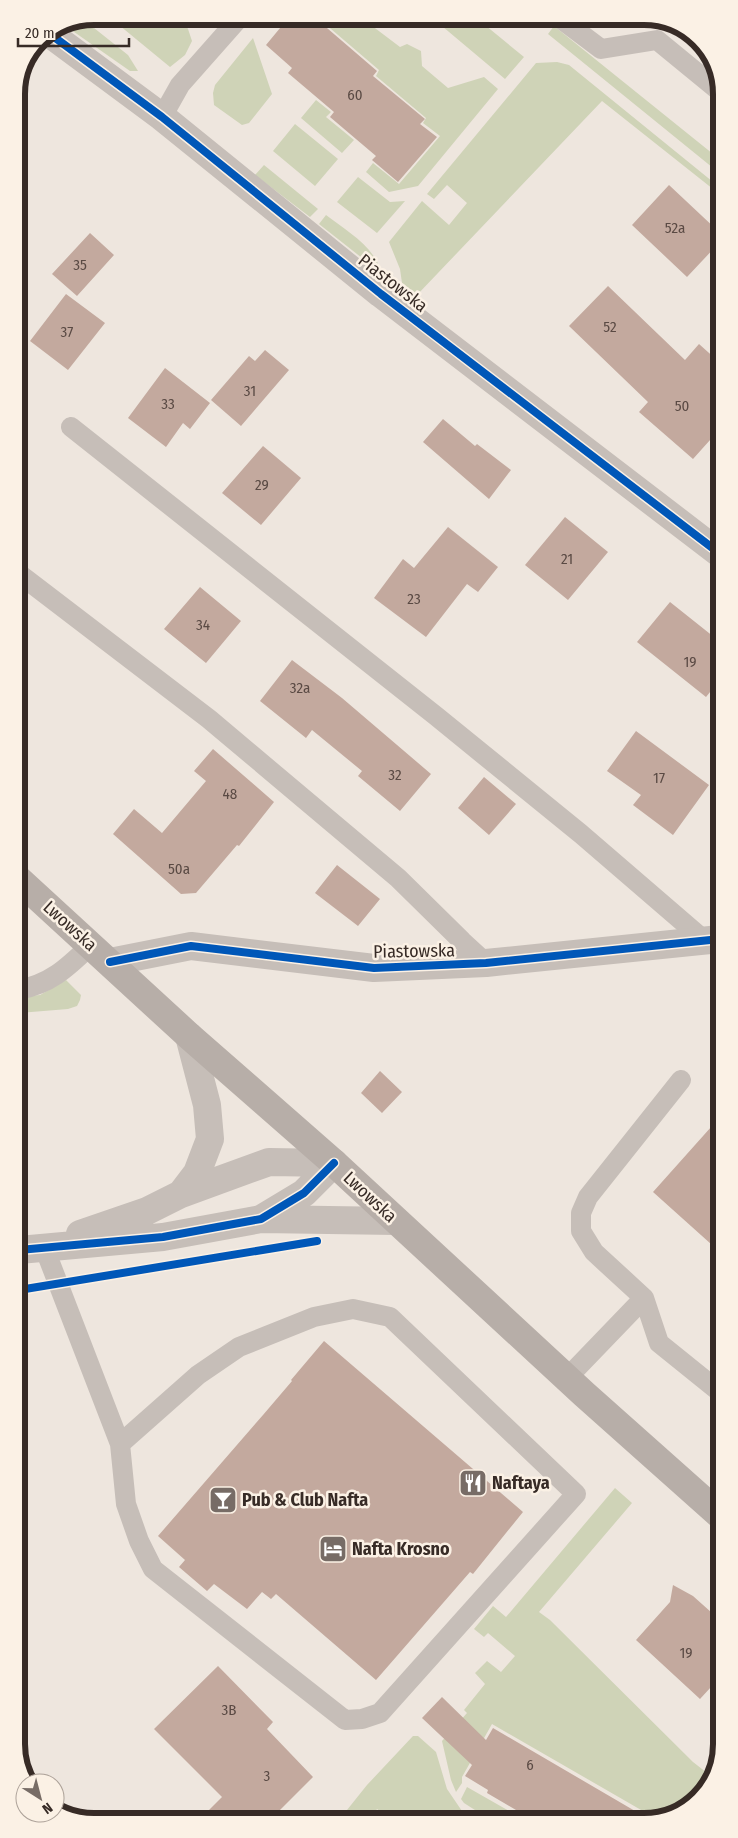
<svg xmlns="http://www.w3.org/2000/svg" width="738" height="1838" font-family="'Fira Sans Condensed',sans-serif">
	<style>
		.green { fill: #cfd3b7 }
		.building { fill: #c3a99e }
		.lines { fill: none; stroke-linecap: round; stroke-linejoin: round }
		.service { stroke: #c6beb8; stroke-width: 20 }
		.minor { stroke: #c6beb8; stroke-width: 28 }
		.tertiary { stroke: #c6beb8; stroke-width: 28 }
		.secondary { stroke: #b7aea8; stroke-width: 28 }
		.cycleway-casing { stroke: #fbf1e5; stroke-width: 11 }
		.cycleway { stroke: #0057b8; stroke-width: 8 }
		.labels { text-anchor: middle; stroke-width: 5; stroke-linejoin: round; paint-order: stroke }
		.number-label { font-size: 15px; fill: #5a4a44 }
		.street-label { font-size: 18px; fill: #372b26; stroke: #fbf1e5 }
		.poi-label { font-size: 18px; font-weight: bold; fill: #372b26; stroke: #fbf1e5; text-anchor: start }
		.rim { fill: none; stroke: #372b26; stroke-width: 6 }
	</style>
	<rect width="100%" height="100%" fill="#eee6de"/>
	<path class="green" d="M108,16l65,2 7,-2 8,13 4,12 -7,14 -15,12z
		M327,16h36v3l37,28 7,-3 14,7 1,15 26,22 36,-11 14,12 -80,97 -29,6 -23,-20 7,-9 26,21 41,-48 -17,-13 3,-5 -50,-42 3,-6 -55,-47z
		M430,16h44l50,41 -19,22z
		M84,20l44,35 10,16h-8l-63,-44z
		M554,26l164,132v14l-170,-138z
		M253,38l19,56 -23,29 -7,2 -28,-20 -1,-12 2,-8z
		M557,62l12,3 149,121v7l-116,-92 -185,194 -15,-12 -2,-14 -11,-27 33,-41 27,24 18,-22 -20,-18 -13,14 -7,-5 109,-131z
		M316,100l15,12 -5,5 28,23 -12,13 -41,-35z
		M295,124l43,35 -23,27 -42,-35z
		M264,165l54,44 -8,8 -55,-42z
		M358,177l32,25 15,-1 -28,32 -40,-31z
		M326,215c19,15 50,32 55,58l-62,-49z
		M66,980l15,15 -1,5 -3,6 -9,3 -49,4 -1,-16 22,-2z
		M615,1488l17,15 -93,109 11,8 143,142 18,14 -5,15 -37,27h-14l-163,-94 -30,53v6l-6,9 -5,-12 -9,-39 25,-28 -3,-3 21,-26 -10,-11 12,-12 14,11 14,-16 -27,-23 -4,4 -10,-8 19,-23 13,11z
		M413,1736h5l18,16 11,37 17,25 -4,5 -67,1 -16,-11 -7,11h-31l28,-35z
		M467,1787l44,25 -3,7h-19l-25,-16 -3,-4z"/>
	<path class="building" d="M290,16h23l64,55 -4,5 52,43 -5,5 17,13 -39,45 -26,-22 4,-4 -46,-39 4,-5 -46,-39 4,-5 -26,-23z
		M669,185l49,46v13l-31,33 -55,-52z
		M90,233l24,22 -37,41 -25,-22z
		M608,286l77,74 14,-16 19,17 1,69 -26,29 -54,-47 9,-10 -79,-76z
		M66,294l39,29 -37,47 -38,-29z
		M265,350l24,20 -48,56 -30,-26 38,-44 6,5z
		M165,368l45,35 -20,26 -7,-6 -17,24 -38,-29z
		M443,419l32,27 2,-2 34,26 -22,29 -66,-57z
		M263,446l38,32 -40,47 -39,-32z
		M565,517l43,35 -40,48 -43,-35z
		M448,527l50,40 -20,25 -11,-8 -41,53 -52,-39 29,-39 11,9z
		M200,587l41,34 -35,42 -42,-34z
		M670,602l49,39v40l-13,16 -69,-55z
		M292,660l50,38 89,76 -31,37 -42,-35 4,-5 -50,-41 -6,8 -46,-37z
		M636,731l73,54 -36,50 -40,-30 8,-10 -34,-24z
		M213,749l61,53 -35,44 -2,-1 -41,48 -15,1 -68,-60 21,-25 28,24 44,-52 -12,-10z
		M484,777l32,27 -27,31 -31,-27z
		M337,865l43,34 -22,27 -43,-33z
		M380,1071l22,21 -20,21 -21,-20z
		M720,1117v61l1,75 -68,-61z
		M324,1341l199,171 -50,62 -3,-2 -94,108 -100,-86 -5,5 -9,-7 -15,17 -33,-25 -7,7 -28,-24 6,-7 -27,-24 105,-121 29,-34 -1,-1z
		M673,1585l20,11 28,25 1,54 -22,24 -64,-59 34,-38z
		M218,1666l55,56 -6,7 46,48 -43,43 -72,1 24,-24 -68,-68z
		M442,1697l44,43 7,-12 154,90 -117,1 -9,-6 -34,-20 1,-3 -23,-14 7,-11 -50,-47z"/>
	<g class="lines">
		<path class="service" d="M557,16l44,33 56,-9 61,50
			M162,117l18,-32 61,-69
			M71,427l365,289 145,118 123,106
			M18,573l191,146 189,159 64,63 24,22
			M18,990c33,-6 50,-23 73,-45
			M681,1080l-93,117 -7,16v18l13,21 50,46 15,45 62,50
			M44,1247l76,197 6,60 13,37 14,28 192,151 17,-1 18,-6 196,-219 -186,-177 -37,-8 -39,8 -75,30 -41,28 -78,69
			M567,1378l77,-80"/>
		<path class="minor" d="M50,34l112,83 219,177 338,259
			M110,962l81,-16 183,22 112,-5 234,-24"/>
		<path class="tertiary" d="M181,1194l16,-21 13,-34 -3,-34 -18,-69
			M261,1219l135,2
			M80,1234l67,-23 34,-17 88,-32 65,1
			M19,1250l144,-13 98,-18 43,-26 30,-30"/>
		<path class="secondary" d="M18,879l171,157 145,127 250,231 137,122"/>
		<defs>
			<path id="cycleway" d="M50,34l112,83 219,177 338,259
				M110,962l81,-16 183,22 112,-5 234,-24
				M19,1250l144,-13 98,-18 43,-26 30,-30
				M19,1290l298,-49"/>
		</defs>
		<use href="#cycleway" class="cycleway-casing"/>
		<use href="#cycleway" class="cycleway"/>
	</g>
	<defs>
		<symbol id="restaurant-square" viewBox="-11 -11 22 22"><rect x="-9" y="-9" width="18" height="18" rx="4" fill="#776c66" stroke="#fbf1e5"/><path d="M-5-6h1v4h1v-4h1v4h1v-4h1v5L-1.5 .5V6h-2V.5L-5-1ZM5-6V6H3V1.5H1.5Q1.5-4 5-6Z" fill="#fff"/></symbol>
		<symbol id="bar-square" viewBox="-11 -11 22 22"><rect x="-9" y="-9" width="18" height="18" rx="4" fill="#776c66" stroke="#fbf1e5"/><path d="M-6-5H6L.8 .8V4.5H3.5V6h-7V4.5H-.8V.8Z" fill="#fff"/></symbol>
		<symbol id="hotel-square" viewBox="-11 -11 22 22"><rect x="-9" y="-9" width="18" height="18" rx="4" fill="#776c66" stroke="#fbf1e5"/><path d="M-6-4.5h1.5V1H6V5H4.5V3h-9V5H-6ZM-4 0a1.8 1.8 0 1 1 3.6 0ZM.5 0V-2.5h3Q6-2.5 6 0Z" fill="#fff"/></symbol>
	</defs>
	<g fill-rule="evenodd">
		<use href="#restaurant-square" x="457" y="1467" width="32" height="32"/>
		<use href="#bar-square" x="207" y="1484" width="32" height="32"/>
		<use href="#hotel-square" x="317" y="1533" width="32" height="32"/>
	</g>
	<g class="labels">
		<g class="number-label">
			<text x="355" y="100">60</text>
			<text x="675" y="233">52a</text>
			<text x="80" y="270">35</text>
			<text x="610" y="332">52</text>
			<text x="67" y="337">37</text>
			<text x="250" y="396">31</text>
			<text x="168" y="409">33</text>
			<text x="682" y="411">50</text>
			<text x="262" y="490">29</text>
			<text x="567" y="564">21</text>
			<text x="414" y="604">23</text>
			<text x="203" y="630">34</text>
			<text x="690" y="667">19</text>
			<text x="300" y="693">32a</text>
			<text x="395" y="780">32</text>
			<text x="659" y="783">17</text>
			<text x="230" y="799">48</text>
			<text x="179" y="874">50a</text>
			<text x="686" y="1658">19</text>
			<text x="229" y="1715">3B</text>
			<text x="530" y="1770">6</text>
			<text x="267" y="1781">3</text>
		</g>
		<g class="street-label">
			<text transform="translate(393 283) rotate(38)" y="6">Piastowska</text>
			<text transform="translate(70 926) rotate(42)" y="6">Lwowska</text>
			<text transform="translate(414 951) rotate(-1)" y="6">Piastowska</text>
			<text transform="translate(370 1197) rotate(43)" y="6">Lwowska</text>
		</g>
		<g class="poi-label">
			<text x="492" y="1489">Naftaya</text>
			<text x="242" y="1506">Pub &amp; Club Nafta</text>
			<text x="352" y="1555">Nafta Krosno</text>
		</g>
	</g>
	<path d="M0 0H738V1838H0ZM94 25H644A69 69 0 0 1 713 94V1744A69 69 0 0 1 644 1813H94A69 69 0 0 1 25 1744V94A69 69 0 0 1 94 25Z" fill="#fbf1e5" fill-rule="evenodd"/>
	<path class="rim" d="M94 25H644A69 69 0 0 1 713 94V1744A69 69 0 0 1 644 1813H94A69 69 0 0 1 25 1744V94A69 69 0 0 1 94 25Z"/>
	<g transform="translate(40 1798) rotate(144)"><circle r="24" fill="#fbf1e5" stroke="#ada299"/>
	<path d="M0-4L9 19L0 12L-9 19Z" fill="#776c66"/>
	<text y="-8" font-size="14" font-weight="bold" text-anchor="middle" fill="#372b26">N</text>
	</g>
	<path d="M18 38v8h111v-8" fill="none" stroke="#372b26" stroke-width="2.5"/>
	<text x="25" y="38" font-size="15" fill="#372b26" stroke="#fbf1e5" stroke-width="4" paint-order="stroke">20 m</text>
</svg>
